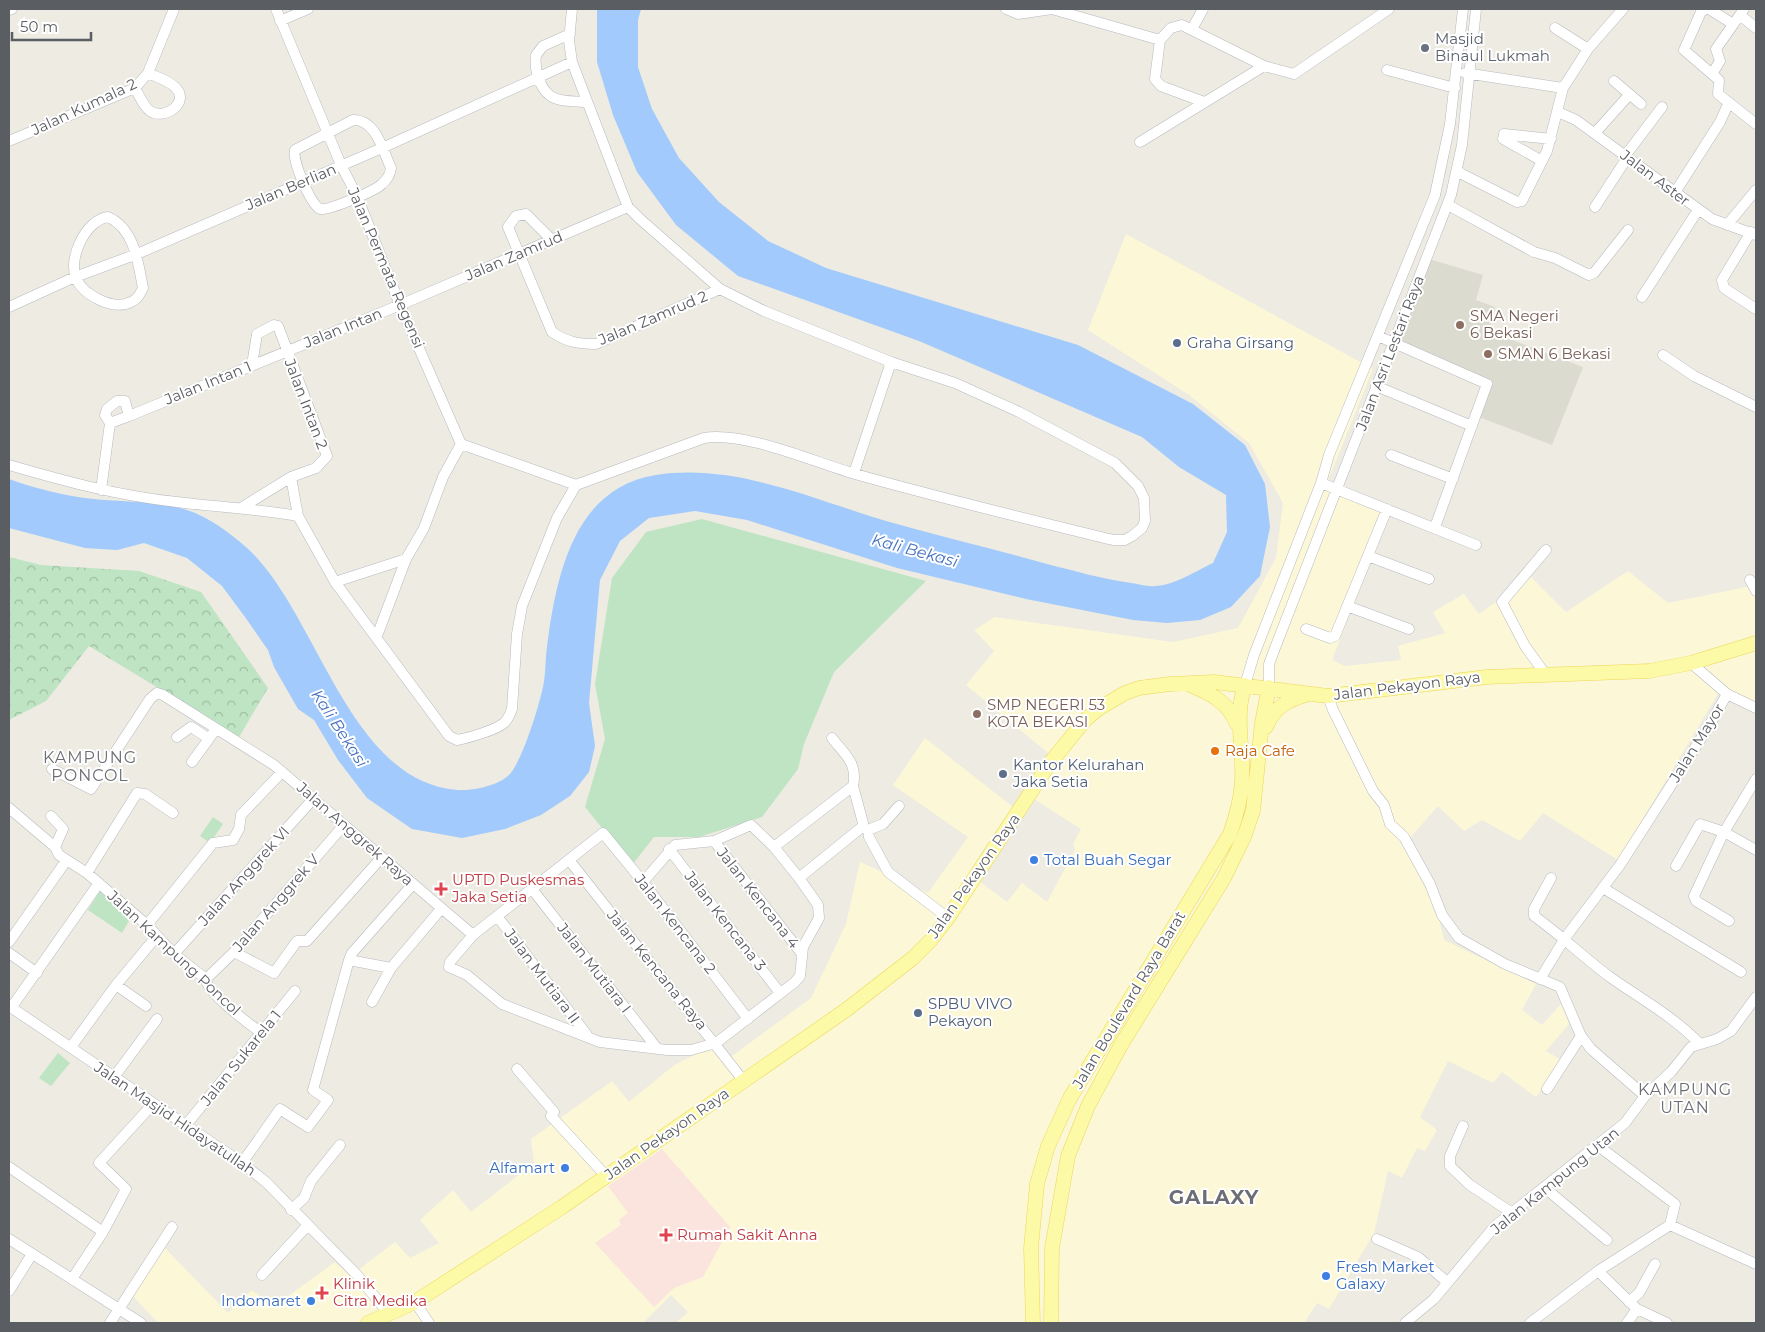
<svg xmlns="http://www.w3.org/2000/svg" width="1765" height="1332" font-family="Montserrat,sans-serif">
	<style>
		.commercial { fill: #fcf8d7 }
		.education { fill: #dcdbd0 }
		.medical { fill: #fae4dd }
		.green { fill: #bfe4c3 }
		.forest { fill: url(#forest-crowns) }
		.water { fill: #a2cafc }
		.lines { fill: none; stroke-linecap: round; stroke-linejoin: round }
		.minor-casing { stroke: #b7b9be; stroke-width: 11 }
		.major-casing { stroke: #ecd65b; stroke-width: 15 }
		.minor { stroke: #fff; stroke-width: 10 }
		.major { stroke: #fcf9a7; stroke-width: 14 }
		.worship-dot { fill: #6b7280; stroke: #fff; stroke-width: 2 }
		.education-dot { fill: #8d6e63; stroke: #fff; stroke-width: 2 }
		.service-dot { fill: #5c6f8a; stroke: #fff; stroke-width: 2 }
		.food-dot { fill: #e8710a; stroke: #fff; stroke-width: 2 }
		.shop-dot { fill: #3f7fe0; stroke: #fff; stroke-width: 2 }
		.health-dot { fill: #e0444e; stroke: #fff; stroke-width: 2 }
		.labels { text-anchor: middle; stroke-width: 4; stroke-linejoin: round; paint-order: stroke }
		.worship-label { font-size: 15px; fill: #5b616d; stroke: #fff; text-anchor: start }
		.street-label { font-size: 15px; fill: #5a5d62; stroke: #fff }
		.education-label { font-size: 15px; fill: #785e54; stroke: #fff; text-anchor: start }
		.service-label { font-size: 15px; fill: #4e5e75; stroke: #fff; text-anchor: start }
		.food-label { font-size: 15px; fill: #c56008; stroke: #fff; text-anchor: start }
		.shop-label { font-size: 15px; fill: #366cbe; stroke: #fff; text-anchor: start }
		.health-label { font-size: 15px; fill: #be3a42; stroke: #fff; text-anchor: start }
		.water-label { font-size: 16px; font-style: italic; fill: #4671be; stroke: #fff }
		.neighbourhood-label { font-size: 16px; letter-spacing: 1px; fill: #6b6e74; stroke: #fff }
		.district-label { font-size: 20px; font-weight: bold; letter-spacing: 1px; fill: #6b6e74; stroke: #fff }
	</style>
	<defs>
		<pattern id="forest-crowns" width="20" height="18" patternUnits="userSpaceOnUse" patternTransform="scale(1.25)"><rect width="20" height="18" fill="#bfe4c3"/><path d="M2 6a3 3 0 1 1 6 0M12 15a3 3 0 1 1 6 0" fill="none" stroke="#9ebca2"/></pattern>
	</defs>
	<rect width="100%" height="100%" fill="#edebe2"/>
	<path class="commercial" d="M1126,234l247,135 -46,114 64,26 -59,151 13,6 56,-6 -3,-14 47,-13 -12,-21 31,-18 15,20 52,-37 35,35 62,-41 40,32 88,-18v129l-38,-20 -100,166 -75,-47 -23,28 -38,-21 -18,11 -26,-25 -34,39 34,69 6,26 92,44 -14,26 20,15 19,-21 8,20 -23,27 15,9 -25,37 -34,-25 -9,11 -45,-22 -28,56 17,13 -12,21 -8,-3 -15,30 -14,-7 -14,62 -45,76 -12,-6 -13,20h-628l12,-11 -17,-17 -28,28h-485l-29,-31 35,-45 64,66 24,-23 21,17 62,-45 15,14 45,-34 15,16 29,-15 -19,-23 33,-30 18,22 63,-49 -3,-24 81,-58 17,21 44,-36 46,-24 9,17 83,-61 35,-74 14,-62 68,31 40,-56 -75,-52 32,-47 88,69 -31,45 11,9 -14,20 28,21 15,-19 25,19 28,-52 -2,-6 8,-15 -52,-33 25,-38 -88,-73 28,-34 -20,-21 21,-13 178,25 65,-14 38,-70 7,-55 -34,-60 -60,-48 -101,-65z"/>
	<path class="education" d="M1429,259l54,16 -7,25 19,7 -6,24 94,36 -31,78 -73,-28 11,-34 -93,-42z"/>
	<path class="medical" d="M662,1149l68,78 -27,50 -29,11 -20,19 -59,-64 26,-18 -2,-5 9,-7 -20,-27z"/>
	<path class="green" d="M702,519l224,62 -92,91 -30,72 -6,25 -36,48 -63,20h-45l-22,28 -47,-58 20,-68 -10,-55 17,-106 34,-46z
		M213,817l10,7 -13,19 -10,-7z
		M100,891l30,28 -8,14 -34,-23z
		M58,1053l12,10 -19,23 -12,-8z"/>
	<path class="forest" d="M9,557l32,8 98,6 62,21 67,96 -29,49 -150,-91 -43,55 -37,19z"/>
	<path class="water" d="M597,9h44l-3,11v47l14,42 27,49 40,44 49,39 58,27 252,77 115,59 52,41 20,39 5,43 -10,49 -29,31 -31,13 -33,3 -34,-3 -107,-21 -129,-31 -150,-48 -52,-9 -46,7 -29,23 -20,39 -11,123 6,43 -6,26 -19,24 -29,19 -36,14 -43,9 -50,-9 -45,-31 -29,-38 -24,-40 -16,-11 -24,-42 -6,-17 -23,-33 -23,-31 -35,-28 -43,-15 -27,7 -32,-2 -76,-20v-49c22,8 46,14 69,18 35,6 75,2 109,13 22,7 43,23 60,38 71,65 101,233 210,242 15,1 41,-4 52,-15 13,-13 30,-69 34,-88 3,-13 2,-27 4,-40 9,-70 26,-159 109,-172 79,-12 156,24 230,46 53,15 107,28 161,43 28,7 55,15 84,19 8,1 16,4 24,3 18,0 41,-15 58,-23l14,-31 -1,-37 -47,-28 -37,-30 -223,-96 -181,-65 -62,-51 -39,-53 -24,-57 -16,-53z"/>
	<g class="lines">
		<defs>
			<path id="minor" d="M276,9l65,156 16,31 43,109 61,139
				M1006,9l12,5 34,-5 108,31 11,-12 11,-3 82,41 30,8 95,-65
				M1706,9l-5,3 -17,38 35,30 -1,14 38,30
				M1709,9l24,15
				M9,10l3,-1
				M1740,15l16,13
				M280,21l28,-12
				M1555,28l33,21
				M1192,29l11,-20
				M570,34l-27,12 -7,9c-2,15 4,39 21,44 9,3 20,2 28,3
				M1160,40l-5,39 6,7 43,16
				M1387,70l68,18
				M1465,73l98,15
				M1712,74l8,-13 -4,-12 28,-40
				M1614,81l27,23
				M135,88c4,7 8,18 15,23 15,10 41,-9 25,-24 -7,-7 -19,-10 -27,-14
				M1558,112l18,8 136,99 44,16
				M353,120c23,-1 30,31 38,48 -1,7 -4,12 -9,16 -7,7 -54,27 -62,25 -10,-6 -28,-48 -25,-59z
				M1595,133l34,-38
				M9,141l126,-53 13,-15 26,-64
				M1140,142l124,-76
				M1625,156l37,-49
				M1542,161l-39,-22 1,-5 47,5
				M1458,172l59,30 5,-1 25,-50 16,-63 25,-39 35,-40
				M1674,194l46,-72 9,-20
				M1448,205l86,47 21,6 34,17 5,-2 34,-43
				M1595,207l32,-49
				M108,217c27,12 30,46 35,71 -3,6 -5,11 -12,14 -18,9 -48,-7 -55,-24 -8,-19 9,-58 32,-61z
				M1727,225l29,-35
				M1751,232l-29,48 2,8 32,21
				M552,240l-26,-26 -10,2 -8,11 44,105c15,10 26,12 44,12l124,-55
				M1642,297l56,-87
				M9,307l66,-30 62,-23 245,-106 190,-86
				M1378,336l109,48 -52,143
				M1663,355l31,21 62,31
				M1376,386l96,40
				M129,416l-4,-15h-8l-10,8 -2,6 5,8 19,-7 271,-111 228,-98
				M461,444l115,41
				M1391,455l62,24
				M9,465c55,16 110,31 168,37 40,5 81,7 121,14
				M854,473l37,-111
				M291,477l7,39 37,66 114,154 8,4c11,-2 39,-10 47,-17 4,-3 6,-9 8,-14l5,-75 5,-28 35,-88 19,-33 128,-47c40,-7 110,24 151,36 85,24 172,45 258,66h12l7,-4 10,-8 3,-7 -1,-23 -6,-12 -23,-23 -96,-51 -64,-29 -64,-21 -127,-51 -44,-22 -80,-70 -12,-12 -6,-15 -50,-130 -3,-21 3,-32
				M1321,483l155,62
				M101,490l9,-67
				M241,508l50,-31 25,-9 11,-12 -49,-130 -4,-1 -17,9 -5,31
				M1368,556l61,23
				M1750,580l6,11
				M335,582l71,-23
				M1347,606l62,23
				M1306,629l24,9 5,-2 52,-127
				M377,636l29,-77 18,-31 19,-51 18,-33
				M1691,663l36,31 29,14
				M1546,675l-21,-29 -23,-44 44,-52
				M1245,685l9,-30 67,-172 8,-28 106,-260 15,-71 13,-115
				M1269,687v-23l6,-16 176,-453 11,-50 14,-136
				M1328,696l5,14 40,81 11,14 6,19 14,13 26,47 12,31 17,23 46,26 55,23 21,49 10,13 54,47 -20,27 -130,103 -61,73 -29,24
				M177,737l14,-10 17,11
				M192,762l24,-33
				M52,769l39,20 59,-90 7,-6 6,2 111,70 199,170
				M1756,779l-32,53 32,18
				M899,806l-16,18 -15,6 1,7 19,35 60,46
				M9,808l46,39 4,8 28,18 60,52 27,29 32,25c-1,12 44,46 56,54
				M51,816l12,13 -8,18
				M714,841l88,113
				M774,847l79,-61c5,-23 -8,-31 -21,-48
				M669,849l111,144
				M569,860l174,220
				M1676,866l24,-42 24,8 -30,64 2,5 33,20
				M87,873l50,-80 8,1 28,19
				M799,878l63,-51 1,-4 -10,-37
				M1551,878l-17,31v7c27,19 50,42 76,61 31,22 63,39 90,67
				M643,882l32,-37 39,-4 37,-16 23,22 25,31 19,27 1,13 -16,29 -3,29 -5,6 -79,61 -25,7h-24l-67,-8 -98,-38 -35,-29 -18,-8 1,-5 23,-27 130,-102 40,49 105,137
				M413,884l-61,69 -3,7 42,8 50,-59
				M1603,888l138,84
				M532,889l124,158
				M497,916l90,119
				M147,925l66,-82 20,-3 6,-11 2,-14 40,-42
				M9,942l57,-81
				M234,952l40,21 23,-32h10l75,-84
				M9,953l28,20
				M174,954l140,-156
				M206,979l28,-27 110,-127
				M1540,979l25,-41 55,-73 89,-139 18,-32
				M116,985l30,21
				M372,1002l19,-34
				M9,1006l233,157 25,20 91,93 30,37
				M11,1008l88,-125
				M71,1047l45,-62 40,-48
				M517,1069l37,43 -3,4 56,61
				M114,1077l43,-58
				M1547,1089l34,-53
				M1645,1096l26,-24 20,-25 26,-8 14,-8 25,-34
				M186,1125l109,-134
				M1463,1126l-13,30v10l20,19 42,28
				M1597,1145l78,59 -5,21
				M242,1163l38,-54 28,18 20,-27 -15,-10 36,-130
				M9,1167l94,65
				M1545,1188l62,52
				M291,1210l13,-12 7,-17 29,-36
				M9,1239l132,84
				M1377,1239l41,18 29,25
				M1598,1271l39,38 -10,14
				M262,1275l45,-49
				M72,1279l31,-47 23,-43 -27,-26 54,-59
				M9,1291l23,-37
				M415,1302l14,21
				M1629,1302l10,-9 16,-29
				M1637,1309l30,14
				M110,1323l62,-96
				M1530,1323l68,-52 72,-46 86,39"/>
			<path id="major" d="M1190,685c20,8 38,17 47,39
				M1266,727c8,-20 22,-27 42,-33
				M368,1323l47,-21 147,-95 284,-197 67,-52 17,-17 18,-23 102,-155 35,-43 13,-11 27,-16 14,-5 31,-4 44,-2 114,14 159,-19 162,-6 42,-8 65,-20
				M1033,1323l-2,-75 6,-64 11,-38 22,-48 160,-264c6,-17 11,-34 12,-53 2,-33 -8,-65 3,-96
				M1051,1323l1,-75 16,-92 20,-50 33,-61 103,-167 20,-41 9,-26 9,-88 7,-36"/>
		</defs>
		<use href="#minor" class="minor-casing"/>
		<use href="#major" class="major-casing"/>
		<use href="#minor" class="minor"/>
		<use href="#major" class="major"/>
	</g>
	<circle class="worship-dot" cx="1425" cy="48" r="5"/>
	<g class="education-dot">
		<circle cx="1460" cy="325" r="5"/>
		<circle cx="1488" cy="354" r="5"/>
		<circle cx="977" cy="714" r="5"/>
	</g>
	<g class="service-dot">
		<circle cx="1177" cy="343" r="5"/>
		<circle cx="1003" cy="774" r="5"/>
		<circle cx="918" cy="1013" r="5"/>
	</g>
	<circle class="food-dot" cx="1215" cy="751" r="5"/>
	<g class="shop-dot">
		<circle cx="1034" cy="860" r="5"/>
		<circle cx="565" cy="1168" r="5"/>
		<circle cx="1326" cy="1276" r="5"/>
		<circle cx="311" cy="1301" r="5"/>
	</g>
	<g class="health-dot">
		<path d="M438.5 881.5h5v5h5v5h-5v5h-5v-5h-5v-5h5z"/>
		<path d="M663.5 1227.5h5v5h5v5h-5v5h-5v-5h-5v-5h5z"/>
		<path d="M319.5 1285.5h5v5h5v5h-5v5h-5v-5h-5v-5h5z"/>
	</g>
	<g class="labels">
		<g class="worship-label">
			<text x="1435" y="44">Masjid<tspan x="1435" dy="17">Binaul Lukmah</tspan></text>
		</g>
		<g class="street-label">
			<text transform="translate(84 107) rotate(-25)" y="5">Jalan Kumala 2</text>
			<text transform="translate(1655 178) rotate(37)" y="5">Jalan Aster</text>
			<text transform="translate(291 187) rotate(-23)" y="5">Jalan Berlian</text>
			<text transform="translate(514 256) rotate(-23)" y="5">Jalan Zamrud</text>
			<text transform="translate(386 268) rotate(67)" y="5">Jalan Permata Regensi</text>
			<text transform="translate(653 318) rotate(-23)" y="5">Jalan Zamrud 2</text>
			<text transform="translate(343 328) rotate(-22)" y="5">Jalan Intan</text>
			<text transform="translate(1390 353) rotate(-69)" y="5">Jalan Asri Lestari Raya</text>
			<text transform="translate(208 383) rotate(-22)" y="5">Jalan Intan 1</text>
			<text transform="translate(306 404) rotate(69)" y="5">Jalan Intan 2</text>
			<text transform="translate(1407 686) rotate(-7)" y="5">Jalan Pekayon Raya</text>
			<text transform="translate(1697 743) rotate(-58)" y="5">Jalan Mayor</text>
			<text transform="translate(355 834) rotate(41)" y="5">Jalan Anggrek Raya</text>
			<text transform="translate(244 876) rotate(-48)" y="5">Jalan Anggrek VI</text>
			<text transform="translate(974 876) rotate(-55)" y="5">Jalan Pekayon Raya</text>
			<text transform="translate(758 898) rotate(52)" y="5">Jalan Kencana 4</text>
			<text transform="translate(276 903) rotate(-49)" y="5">Jalan Anggrek V</text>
			<text transform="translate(725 921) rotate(52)" y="5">Jalan Kencana 3</text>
			<text transform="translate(675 924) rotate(52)" y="5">Jalan Kencana 2</text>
			<text transform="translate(174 953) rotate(43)" y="5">Jalan Kampung Poncol</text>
			<text transform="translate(594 968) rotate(52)" y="5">Jalan Mutiara I</text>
			<text transform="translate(657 970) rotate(51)" y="5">Jalan Kencana Raya</text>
			<text transform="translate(542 976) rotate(53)" y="5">Jalan Mutiara II</text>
			<text transform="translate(1129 1000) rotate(-59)" y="5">Jalan Boulevard Raya Barat</text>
			<text transform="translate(241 1058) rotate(-51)" y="5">Jalan Sukarela 1</text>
			<text transform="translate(175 1119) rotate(34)" y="5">Jalan Masjid Hidayatullah</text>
			<text transform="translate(667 1134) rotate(-35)" y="5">Jalan Pekayon Raya</text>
			<text transform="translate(1555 1181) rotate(-39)" y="5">Jalan Kampung Utan</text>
		</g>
		<g class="education-label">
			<text x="1470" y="321">SMA Negeri<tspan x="1470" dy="17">6 Bekasi</tspan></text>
			<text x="1498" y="359">SMAN 6 Bekasi</text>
			<text x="987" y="710">SMP NEGERI 53<tspan x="987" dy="17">KOTA BEKASI</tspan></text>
		</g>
		<g class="service-label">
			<text x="1187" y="348">Graha Girsang</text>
			<text x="1013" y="770">Kantor Kelurahan<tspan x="1013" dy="17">Jaka Setia</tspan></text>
			<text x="928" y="1009">SPBU VIVO<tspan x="928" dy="17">Pekayon</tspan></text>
		</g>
		<g class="food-label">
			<text x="1225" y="756">Raja Cafe</text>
		</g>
		<g class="shop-label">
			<text x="1044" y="865">Total Buah Segar</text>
			<text x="555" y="1173" text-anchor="end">Alfamart</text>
			<text x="1336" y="1272">Fresh Market<tspan x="1336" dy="17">Galaxy</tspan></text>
			<text x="301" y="1306" text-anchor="end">Indomaret</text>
		</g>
		<g class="health-label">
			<text x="452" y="885">UPTD Puskesmas<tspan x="452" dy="17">Jaka Setia</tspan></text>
			<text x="677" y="1240">Rumah Sakit Anna</text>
			<text x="333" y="1289">Klinik<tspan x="333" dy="17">Citra Medika</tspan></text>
		</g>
		<g class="water-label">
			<text transform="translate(915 550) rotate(15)" y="6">Kali Bekasi</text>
			<text transform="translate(340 728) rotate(57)" y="6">Kali Bekasi</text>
		</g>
		<g class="neighbourhood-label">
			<text x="90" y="763">KAMPUNG<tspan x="90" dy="18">PONCOL</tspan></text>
			<text x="1685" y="1095">KAMPUNG<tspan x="1685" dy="18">UTAN</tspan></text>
		</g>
		<g class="district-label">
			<text x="1214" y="1204">GALAXY</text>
		</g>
	</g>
	<rect width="1765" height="1332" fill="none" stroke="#5a5d62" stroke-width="20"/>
	<path d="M12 32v8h79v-8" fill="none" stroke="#5a5d62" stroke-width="2.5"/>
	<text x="20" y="32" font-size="15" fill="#5a5d62" stroke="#ffffff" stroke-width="4" paint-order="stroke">50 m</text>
</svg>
